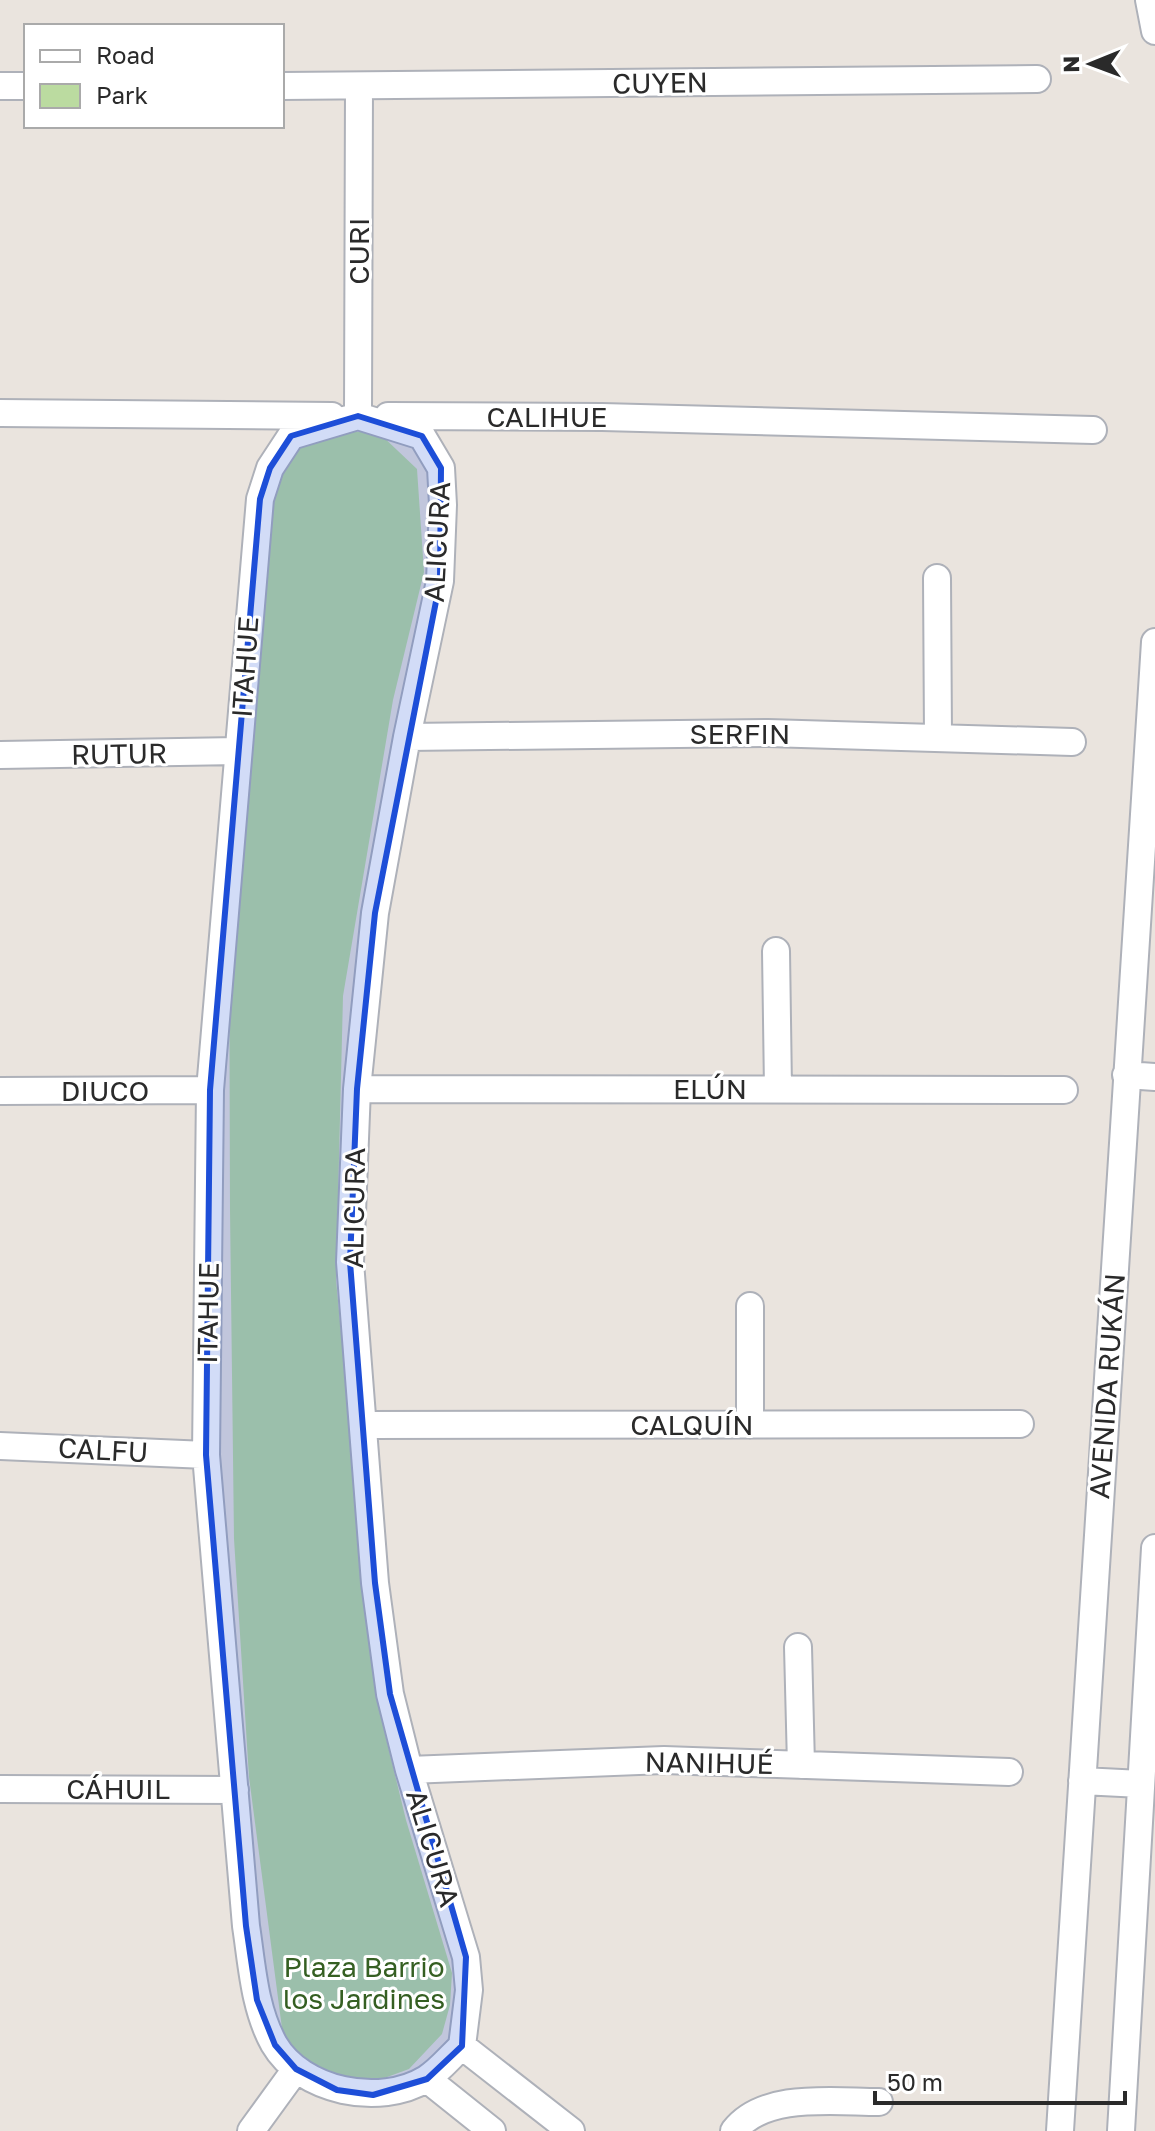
<svg xmlns="http://www.w3.org/2000/svg" width="1155" height="2131" font-family="'Golos Text',sans-serif">
	<style>
		.green { fill: #bbdba0 }
		.lines { fill: none; stroke-linecap: round; stroke-linejoin: round }
		.minor-casing { stroke: #aeb1b9; stroke-width: 30 }
		.minor { stroke: #fff; stroke-width: 26 }
		.marked { fill: #1d4ed8; fill-opacity: 0.2; stroke: #1d4ed8; stroke-width: 6; stroke-linejoin: round }
		.labels { text-anchor: middle; stroke-width: 6; stroke-linejoin: round; paint-order: stroke }
		.street-label { font-size: 28px; fill: #2a2a2a; stroke: #fff }
		.park-label { font-size: 28px; fill: #355f22; stroke: #fff }
	</style>
	<rect width="100%" height="100%" fill="#eae4de"/>
	<path class="green" d="M314,432h64l39,37 7,103 -31,128 -50,296 -7,284 40,417 30,123 46,153 -2,32 -8,29 -33,35 -41,15 -56,-16 -29,-32 -34,-259 -15,-238 -4,-329 -1,-354 35,-351 27,-55z"/>
	<g class="lines">
		<defs>
			<path id="minor" d="M1149,0l6,31
				M0,86h26
				M282,86l755,-7
				M0,413l332,3
				M358,416l-67,20 -21,32 -10,31 -50,591 -4,365 40,471c6,39 8,82 28,118 28,48 106,63 152,35 13,-8 25,-23 36,-33
				M358,416l64,20 19,32 2,37 -3,76 -33,156 -32,176 -18,176 -7,173 25,321 15,111 19,76 57,187 3,33 -7,56
				M358,416l1,-330
				M388,416l214,1 491,13
				M937,578l1,159
				M407,737l361,-4 304,9
				M0,755l238,-4
				M776,951l2,138
				M1126,1075l29,2
				M357,1089l707,1
				M0,1091l210,-1
				M750,1306v119
				M364,1425l656,-1
				M0,1446l206,9
				M798,1647l3,118
				M409,1770l255,-10 345,12
				M1082,1781l59,3
				M0,1789l235,1
				M462,2046l109,85
				M427,2079l65,52
				M251,2131l45,-62
				M734,2131c30,-39 100,-29 145,-29
				M1060,2131l95,-1489
				M1121,2131l34,-583"/>
		</defs>
		<use href="#minor" class="minor-casing"/>
		<use href="#minor" class="minor"/>
	</g>
	<path class="marked" d="M358,416l64,20 19,32 -1,113 -65,332 -18,176 -7,173 25,321 15,111 76,263 -4,89 -35,33 -54,16 -36,-5 -41,-21 -21,-24 -18,-45 -11,-74 -40,-471 4,-365 50,-591 10,-31 21,-32z"/>
	<g class="labels">
		<g class="street-label">
			<text transform="translate(660 83) rotate(-1)" y="10">CUYEN</text>
			<text transform="translate(359 251) rotate(-90)" y="10">CURI</text>
			<text x="547" y="427">CALIHUE</text>
			<text transform="translate(437 542) rotate(-87)" y="10">ALICURA</text>
			<text transform="translate(245 667) rotate(-86)" y="10">ITAHUE</text>
			<text x="740" y="744">SERFIN</text>
			<text transform="translate(119 754) rotate(-1)" y="10">RUTUR</text>
			<text x="710" y="1099">ELÚN</text>
			<text x="105" y="1101">DIUCO</text>
			<text transform="translate(354 1208) rotate(-89)" y="10">ALICURA</text>
			<text transform="translate(208 1313) rotate(-89)" y="10">ITAHUE</text>
			<text transform="translate(1107 1386) rotate(-86)" y="10">AVENIDA RUKÁN</text>
			<text x="692" y="1435">CALQUÍN</text>
			<text transform="translate(103 1450) rotate(3)" y="10">CALFU</text>
			<text transform="translate(709 1763) rotate(1)" y="10">NANIHUÉ</text>
			<text x="118" y="1799">CÁHUIL</text>
			<text transform="translate(433 1848) rotate(73)" y="10">ALICURA</text>
		</g>
		<g class="park-label">
			<text x="364" y="1977">Plaza Barrio<tspan x="364" dy="32">los Jardines</tspan></text>
		</g>
	</g>
	<rect x="24" y="24" width="260" height="104" fill="#ffffff" stroke="#aaaaaa" stroke-width="2"/>
	<rect x="40" y="50" width="40" height="12" fill="#ffffff" stroke="#aaaaaa" stroke-width="2"/>
	<text x="96" y="64" font-size="24" fill="#2a2a2a">Road</text>
	<rect x="40" y="84" width="40" height="24" fill="#bbdba0" stroke="#aaaaaa" stroke-width="2"/>
	<text x="96" y="104" font-size="24" fill="#2a2a2a">Park</text>
	<g transform="translate(1091 64) rotate(269)" stroke="#ffffff" stroke-width="6" paint-order="stroke">
	<path d="M0-6L14 30L0 20L-14 30Z" fill="#2a2a2a"/>
	<text y="-12" font-size="22" font-weight="bold" text-anchor="middle" fill="#2a2a2a">N</text>
	</g>
	<path d="M875 2091v12h250v-12" fill="none" stroke="#2a2a2a" stroke-width="4"/>
	<text x="887" y="2091" font-size="24" fill="#2a2a2a" stroke="#ffffff" stroke-width="6" paint-order="stroke">50 m</text>
</svg>
